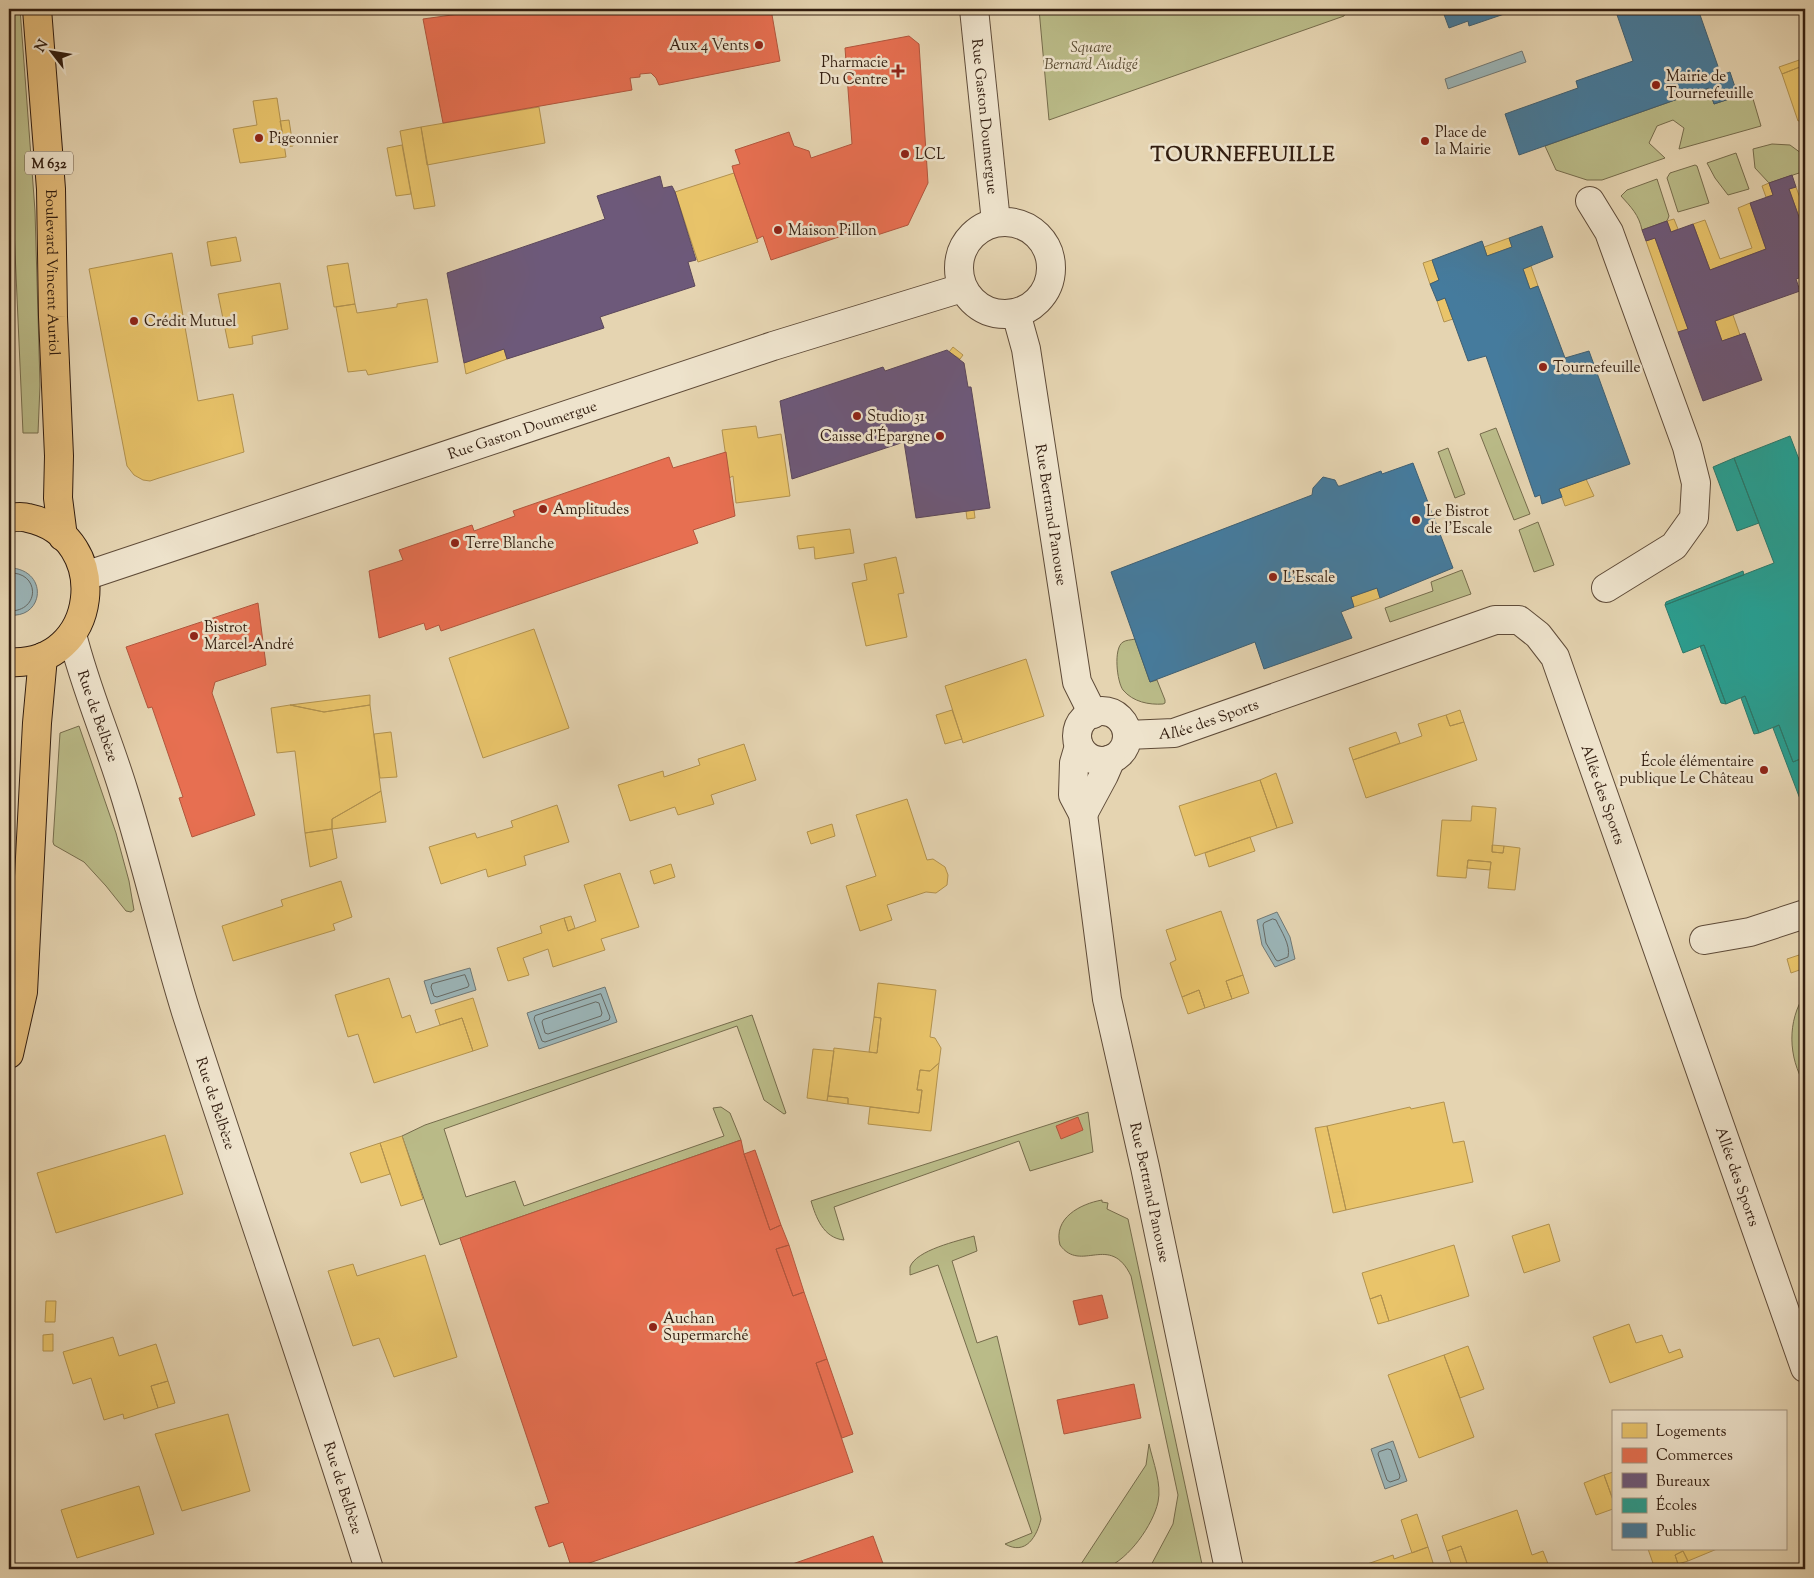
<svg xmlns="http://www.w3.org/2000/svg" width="1814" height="1578" font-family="'Sorts Mill Goudy',serif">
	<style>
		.green { fill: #babb88; stroke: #766c4c }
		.water { fill: #9bb5b8; stroke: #717874 }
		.homes { fill: #e9c46a; stroke: #b2924f }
		.shops { fill: #e76f51; stroke: #b1563d }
		.offices { fill: #6d597a; stroke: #5b475a }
		.schools { fill: #2a9d8f; stroke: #2c7769 }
		.public { fill: #457b9d; stroke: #3f5f72 }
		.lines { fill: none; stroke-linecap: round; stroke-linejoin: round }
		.shore { stroke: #666964; stroke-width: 1 }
		.pedestrian-casing { stroke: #5f4b38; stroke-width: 30 }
		.minor-casing { stroke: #5f4b38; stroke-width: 30 }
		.primary-casing { stroke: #321d0f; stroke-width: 30 }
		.pedestrian { stroke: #eee3cc; stroke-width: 28 }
		.minor { stroke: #eee3cc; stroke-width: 28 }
		.primary { stroke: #e2ba78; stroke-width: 28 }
		.poi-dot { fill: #8f2418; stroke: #eee3cc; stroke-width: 2 }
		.labels { text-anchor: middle; stroke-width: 5; stroke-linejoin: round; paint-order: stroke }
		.shield { fill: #eee3cc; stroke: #6a5848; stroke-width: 1 }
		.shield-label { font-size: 14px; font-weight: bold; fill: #321d0f }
		.poi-label { font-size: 15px; fill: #321d0f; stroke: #eee3cc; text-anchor: start }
		.park-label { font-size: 15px; font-style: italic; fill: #5b4c33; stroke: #eee3cc }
		.street-label { font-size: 15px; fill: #321d0f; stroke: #eee3cc }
		.district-label { font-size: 20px; font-weight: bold; letter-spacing: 1px; fill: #321d0f; stroke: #eee3cc }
	</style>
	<rect width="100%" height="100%" fill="#e5d4b1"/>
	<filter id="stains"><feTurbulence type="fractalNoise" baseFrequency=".004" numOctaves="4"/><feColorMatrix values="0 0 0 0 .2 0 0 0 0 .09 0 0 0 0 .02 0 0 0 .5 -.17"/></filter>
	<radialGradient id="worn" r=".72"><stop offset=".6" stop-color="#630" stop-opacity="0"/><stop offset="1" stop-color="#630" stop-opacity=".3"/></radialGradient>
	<path class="green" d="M9,9h11l15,202 5,174 -2,48h-15l-14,-318z
		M1039,9h308l-3,7 -295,104z
		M1709,88l5,16 37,-12 10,34 -82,23 5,-21 -11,-8 -16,6 -8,17 16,15 -63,22h-15l-31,-10 -11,-24z
		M1772,144l18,1 15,11v15l-36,12 -14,-15 -2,-19z
		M1736,153l13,36 -21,6 -13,-17 -8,-15z
		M1695,165l2,1 12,37 -31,9 -11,-34 3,-5z
		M1657,179l12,37 -2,5 -25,9c-3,-15 -11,-23 -21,-34l6,-6z
		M1496,428l34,86 -16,6 -34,-86z
		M1448,448l17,46 -10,4 -17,-46z
		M1538,522l16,43 -20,7 -15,-42z
		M1462,570l9,24 -81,28 -5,-14 48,-17 -2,-9z
		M1135,639l15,43 7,-2 8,20v3l-2,1c-14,1 -30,-2 -40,-14 -6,-8 -10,-42 0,-48 3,-2 8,-2 12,-3z
		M79,726l37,107 13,48 5,29 -3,2 -5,-1 -20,-25 -22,-24 -30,-17 -1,-3 7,-109z
		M1805,994v91c-17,-28 -18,-64 0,-91z
		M752,1015l34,98 -2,1 -20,-14 -27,-74 -293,103 22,68 49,-16 9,25 200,-70 -11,-28 8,-1 9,6 11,27 -301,105 -38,-109 23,-11z
		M1088,1112l5,40 -63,19 -11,-30 -185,66 10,33c-21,-2 -28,-23 -33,-39z
		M1102,1200v2l6,1 -1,6 21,10 75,350h-54l24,-45 5,-29 -47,-219c-21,-44 -50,-2 -71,-31 -7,-27 20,-41 42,-45z
		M974,1236l3,15 -25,10 25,82 20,-7 44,183c-4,17 -15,37 -36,25l27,-11 -94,-268 -28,10c0,-1 0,-7 0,-8 6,-17 48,-26 64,-31z
		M1149,1444c4,18 13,40 9,58 -5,23 -29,57 -52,66 -6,3 -16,1 -23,1l-2,-5 65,-99z"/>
	<path class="water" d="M1522,51l4,11 -78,27 -3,-10z
		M13,568c36,5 30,51 -4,47v-46z
		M1277,912l13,25 5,22 -20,8 -13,-22 -5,-25z
		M470,968l6,22 -45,14 -7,-23z
		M605,987l12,35 -78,27 -12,-36z
		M1393,1441l14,40 -22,8 -14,-40z"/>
	<path class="homes" d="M1805,58v7l-23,9 -3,-7z
		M1805,65v54l-7,2 -16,-47z
		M277,98l9,59 -46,6 -7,-34 24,-4 -4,-24z
		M539,107l6,36 -118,22 -6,-38z
		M289,120l4,26 -8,1 -5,-26z
		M421,127l14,79 -21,3 -14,-78z
		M402,145l9,49 -15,2 -9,-48z
		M734,173l24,69 -60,20 -23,-70z
		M1769,183l4,12 -7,2 -4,-11z
		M1796,187l9,25v22l-16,-45z
		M1750,203l16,46 -56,21 -17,-46 12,-4 15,39 32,-11 -14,-40z
		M1674,219l4,10 -7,3 -4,-11z
		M236,237l5,24 -30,5 -4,-24z
		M1509,238l3,9 -25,9 -3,-9z
		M1655,238l33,91 -10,3 -32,-91z
		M172,253l26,148 35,-7 11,58 -85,26 -9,3 -7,-1 -9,-5 -7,-9 -38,-197z
		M1432,260l7,20 -9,4 -7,-21z
		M348,263l7,41 -21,3 -7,-41z
		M1531,266l7,20 -8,3 -7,-20z
		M280,283l8,46 -36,7 1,8 -24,4 -11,-54z
		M1445,298l8,21 -9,3 -7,-21z
		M427,299l11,63 -70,13 -2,-5 -18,2 -12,-65 19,-3 2,9 40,-6v-3z
		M1733,315l7,20 -18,6 -7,-20z
		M953,347l10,8 -3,4 -11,-7z
		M504,349l3,10 -41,15 -2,-11z
		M756,426l2,12 23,-4 9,62 -54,7 -3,-27 -4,2 -7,-48z
		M1586,479l8,17 -29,10 -6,-17z
		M974,510l1,8 -8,1 -1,-8z
		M850,529l4,24 -39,6 -1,-12 -15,2 -2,-13z
		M896,557l8,36 -6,1 9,43 -41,9 -14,-63 15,-3 -3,-16z
		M1377,588l3,10 -26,9 -3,-10z
		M534,629l35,99 -86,30 -34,-100z
		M1026,659l18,57 -81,27 -18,-57z
		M370,695v10l-46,7 -34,-7z
		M290,705l34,7 46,-7 11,86 -49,28v10l-27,4 -10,-82 -18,2 -6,-45z
		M952,710l10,29 -17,5 -9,-29z
		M1460,710l4,12 -14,4 -4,-11z
		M1446,715l4,11 14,-4 13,38 -111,38 -13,-38 69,-24 -4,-12z
		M391,732l6,45 -17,1 -6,-44z
		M1396,732l4,11 -47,17 -4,-12z
		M744,744l12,36 -45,15 3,9 -36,11 -3,-8 -45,14 -12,-36 45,-14 1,6 36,-12 -2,-6z
		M1276,773l17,50 -16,5 -17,-48z
		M1260,780l17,48 -82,28 -16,-50z
		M381,791l5,31 -54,7v-10z
		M907,799l20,61 6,-1 12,8 3,8 -1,10 -11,8 -10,-1 -39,13 5,15 -32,11 -14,-45 30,-10 -20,-61z
		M557,805l12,37 -45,14 2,9 -38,12 -2,-8 -45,15 -12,-37 46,-14 2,5 36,-11 -2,-6z
		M1472,806l24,2 -4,44 11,1 1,-7 16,2 -5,42 -27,-2 3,-26 -23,-2 -2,18 -29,-2 5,-56 29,1z
		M832,824l3,12 -24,8 -4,-12z
		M332,829l5,29 -27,9 -5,-34z
		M1250,837l5,14 -46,16 -4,-14z
		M1492,845l12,1 -1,7 -11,-1z
		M1468,860l23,2 -1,8 -23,-2z
		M671,864l4,13 -21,7 -4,-13z
		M620,873l19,54 -38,12 4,11 -52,17 -5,-18 -25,9 6,17 -21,6 -11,-33 45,-15 -2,-7 24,-8 4,13 28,-10 -12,-36z
		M341,881l11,36 -19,7 2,6 -102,31 -11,-35 61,-20 -2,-6z
		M1221,911l22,64 -17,6 6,18 -27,9 -6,-18 -17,7 -12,-34 6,-3 -10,-30z
		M571,916l4,12 -7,3 -4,-13z
		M1805,953v15l-14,5 -4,-14z
		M1243,975l6,18 -17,6 -6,-18z
		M389,978l13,40 8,-3 6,18 46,-15 11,33 -99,32 -16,-49 -10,3 -13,-42z
		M878,983l58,7 -6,47 5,1 6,10 -2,15 -9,8 -10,-1 -3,20h5l-3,23 -71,-9v-6l-20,-2 6,-48 43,5 4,-35 -7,-1z
		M1199,990l6,18 -17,6 -6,-17z
		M473,998l15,48 -15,5 -11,-33 -22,7 -5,-15z
		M874,1017l7,1 -4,35 -8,-1z
		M813,1049l21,2 -7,50 -20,-3z
		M939,1063l-8,68 -63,-7 2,-17 49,6 3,-23h-5l3,-20 10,1z
		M828,1096l20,2v6l-21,-3z
		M1444,1102l9,41 11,-2 9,41 -127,28 -19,-84 83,-19 1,2z
		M1327,1126l19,84 -13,3 -18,-85z
		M165,1135l18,59 -127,39 -19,-60z
		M402,1136l21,63 -22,7 -21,-63z
		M380,1143l10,31 -29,9 -11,-30z
		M1549,1224l11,37 -36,12 -12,-37z
		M1454,1245l15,51 -80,25 -8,-26 -11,4 -8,-26z
		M425,1255l32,102 -63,20 -15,-39 -26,8 -25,-75 25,-7 4,12z
		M1381,1295l8,26 -11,3 -8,-25z
		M46,1301h10l-1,21h-10z
		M1629,1324l7,19 26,-8 7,18 11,-4 3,8 -73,26 -17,-46z
		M53,1334v17h-10v-16z
		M113,1337l6,19 37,-12 12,37 -17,5 7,22 -34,11 -1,-5 -19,6 -13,-42 -18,6 -10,-32z
		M1468,1346l16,43 -24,9 -16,-43z
		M1444,1355l30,82 -55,21 -31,-83z
		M168,1381l7,22 -17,5 -7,-22z
		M228,1414l22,77 -68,20 -27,-77z
		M1613,1472v28l-9,-25z
		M1604,1475l9,25v9l-17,6 -12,-32z
		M139,1486l15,48 -77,24 -16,-48z
		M1517,1510l15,45 11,-4 7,18h-62l-1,-1 -18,1 -8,-23 -14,5 -5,-15z
		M1417,1514l11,33 -16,6 -11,-33z
		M1461,1546l8,23h-16l-6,-18z
		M1428,1547l7,22h-82l40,-14 1,4z
		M1648,1549h69l-29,12 -5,-10 -8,4 3,9 -15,5h-8z
		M1683,1551l5,10 -10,3 -3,-9z"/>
	<path class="shops" d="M206,9h22v1l-22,2z
		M495,9h276l9,52 -121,24 -3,-7 -5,-5 -11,1v3l-10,1 2,12 -189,33 -20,-104z
		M909,36l10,8 9,139 -20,42 -37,12 -3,-10 -97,33 -8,-24 -6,3 -23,-66 -2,-7 8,-2 -5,-14 54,-18 5,14 15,5 2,7 41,-14 -7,-96z
		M726,452l9,64 -42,14 5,13 -257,88 -2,-6 -13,5 -2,-7 -45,15 -10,-67 34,-11 -4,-10 73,-25 2,6 41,-15 -2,-5 156,-54 4,11z
		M258,603l8,62 -51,17 -3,11 43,122 -63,22 -13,-39 4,-1 -31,-90 -4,1 -22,-61z
		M1078,1117l5,13 -22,9 -5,-13z
		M741,1140l3,14 26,76 11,-5 8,20 -13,4 17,47 11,-4 23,67 -11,4 37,109 -281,97 -9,-27 -14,5 -14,-40 14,-4 -89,-265z
		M755,1150l26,75 -11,5 -26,-76z
		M789,1245l15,47 -11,4 -17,-47z
		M1102,1295l6,23 -29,7 -6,-24z
		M827,1359l26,75 -11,4 -26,-75z
		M1134,1384l7,34 -77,16 -7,-34z
		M873,1536l12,33h-107z"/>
	<path class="offices" d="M1792,175l4,12 -7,2 16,45v42l-9,3 4,12 -85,30 7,20 23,-8 17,47 -59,21 -25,-69 10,-3 -33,-91 -9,3 -4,-11 25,-9 4,11 22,-8 17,46 56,-21 -16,-46 23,-8 -4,-12z
		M660,176l3,12 9,-2 3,6 21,68 -8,2 7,24 -95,31 4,11 -97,31 -3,-10 -40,14 -17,-90 158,-54 -8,-23z
		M947,350l17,13 4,24h3l19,121 -74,10 -12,-76 -112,37 -12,-78 103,-34 2,4z"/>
	<path class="schools" d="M1790,436l15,39v282l-12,5 -14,-37 -20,8 -14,-37 -19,8 -22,-59 -21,8 -18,-48 109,-42 -40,-105z
		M1734,458l25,65 -22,8 -24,-64z
		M1743,571l1,4 -79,30 1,-3z
		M1704,645l22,59 -5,-1 -21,-57z
		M1745,696l14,37 -5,1 -13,-36z
		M1779,725l14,37 12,-5v55l-32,-84z"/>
	<path class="public" d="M1442,9h77l-50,17 -1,-5 -19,7z
		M1615,9h83l23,66 9,-3 8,24 -24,8 -5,-16 -190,67 -14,-41 73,-26 -2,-7 57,-20z
		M1542,226l11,31 -30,12 7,20 8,-3 27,72 24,-7 41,113 -71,25 3,8 -20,7 -2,-9 -5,2 -49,-141 -18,5 -23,-63 -8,3 -7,-17 9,-4 -7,-20 50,-19 5,15 25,-9 -3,-9z
		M1413,463l40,105 -73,30 -3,-10 -26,9 3,10 -13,5 11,26 -88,31 -9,-27 -105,40 -39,-110 201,-77 1,-7 10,-11 12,3 3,6h2l41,-15 1,3z"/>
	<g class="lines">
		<path class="shore" d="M9,573c31,-2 32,39 0,38
			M1273,919l3,1c5,11 15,25 12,37l-10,4 -2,-1 -10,-17 -3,-18 1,-2z
			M465,975l4,10 -1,2 -31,10 -3,-1 -3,-9 1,-3z
			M601,994l9,23 -1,3 -64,22 -3,-1 -8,-22 1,-3z
			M596,1002l3,1 3,10 -1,3 -53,18 -3,-1 -3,-11 1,-2z
			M1388,1449l3,1 9,26 -1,3 -9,3 -3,-2 -9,-26 1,-2z"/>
		<defs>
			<path id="pedestrian" d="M1590,201l19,31 78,215 9,36 -2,35 -20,28 -68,42"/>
			<g id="minor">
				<path id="s1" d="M974,9l22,213"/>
				<circle cx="1005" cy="268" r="46"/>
				<path id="s2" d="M1016,313l10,36 51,333 16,32"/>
				<path id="s3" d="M85,576l688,-230 189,-58"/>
				<path id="s4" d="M72,634c13,53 35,103 51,155 23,73 40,149 63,223 60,186 125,371 183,557"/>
				<circle cx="1102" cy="736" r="25"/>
				<path id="s5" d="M1127,735l47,-2 321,-113h24l19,15 17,22 250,711"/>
				<path id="s6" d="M1079,746l-5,17 -1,32 10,19 24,185 38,168 84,402"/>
				<path d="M1083,814l21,-39 7,-16"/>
				<path d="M1704,940l46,-8 55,-18"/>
			</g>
			<g id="primary">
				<path id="s7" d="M37,9l14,180 2,128 6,139 -1,42 5,39"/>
				<path d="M9,518c6,-1 13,-2 19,0 86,18 72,150 -19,144"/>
				<path d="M9,1054l14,-62 14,-269 6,-66"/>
			</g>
		</defs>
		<use href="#pedestrian" class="pedestrian-casing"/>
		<use href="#minor" class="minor-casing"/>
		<use href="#primary" class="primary-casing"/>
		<use href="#pedestrian" class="pedestrian"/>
		<use href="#minor" class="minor"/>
		<use href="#primary" class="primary"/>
	</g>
	<g class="poi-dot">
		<circle cx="759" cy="45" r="5"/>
		<path d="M895.5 63.5h5v5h5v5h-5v5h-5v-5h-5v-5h5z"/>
		<circle cx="1656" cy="85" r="5"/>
		<circle cx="259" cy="138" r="5"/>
		<circle cx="1425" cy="141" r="5"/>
		<circle cx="905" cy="154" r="5"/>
		<circle cx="778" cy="230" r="5"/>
		<circle cx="134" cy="321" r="5"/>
		<circle cx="1543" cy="367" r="5"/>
		<circle cx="857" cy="416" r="5"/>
		<circle cx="940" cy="436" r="5"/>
		<circle cx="543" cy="509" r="5"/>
		<circle cx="1416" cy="520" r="5"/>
		<circle cx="455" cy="543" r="5"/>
		<circle cx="1273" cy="577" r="5"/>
		<circle cx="194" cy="636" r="5"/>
		<circle cx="1764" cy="770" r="5"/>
		<circle cx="653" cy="1327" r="5"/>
	</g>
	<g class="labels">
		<rect class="shield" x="25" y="151.5" width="48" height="23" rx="4"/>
		<g class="shield-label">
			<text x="49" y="168">M 632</text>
		</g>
		<g class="poi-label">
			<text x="749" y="50" text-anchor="end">Aux 4 Vents</text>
			<text x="888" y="67" text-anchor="end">Pharmacie<tspan x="888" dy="17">Du Centre</tspan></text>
			<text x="1666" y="81">Mairie de<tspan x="1666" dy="17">Tournefeuille</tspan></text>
			<text x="1435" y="137">Place de<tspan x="1435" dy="17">la Mairie</tspan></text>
			<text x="269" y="143">Pigeonnier</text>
			<text x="915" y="159">LCL</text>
			<text x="788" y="235">Maison Pillon</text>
			<text x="144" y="326">Crédit Mutuel</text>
			<text x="1553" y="372">Tournefeuille</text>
			<text x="867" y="421">Studio 31</text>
			<text x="930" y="441" text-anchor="end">Caisse d'Épargne</text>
			<text x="553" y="514">Amplitudes</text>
			<text x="1426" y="516">Le Bistrot<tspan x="1426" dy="17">de l'Escale</tspan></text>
			<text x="465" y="548">Terre Blanche</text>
			<text x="1283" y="582">L'Escale</text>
			<text x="204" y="632">Bistrot<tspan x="204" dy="17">Marcel-André</tspan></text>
			<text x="1754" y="766" text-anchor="end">École élémentaire<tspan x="1754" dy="17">publique Le Château</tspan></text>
			<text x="663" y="1323">Auchan<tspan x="663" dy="17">Supermarché</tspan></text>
		</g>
		<g class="park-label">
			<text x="1091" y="52">Square<tspan x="1091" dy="17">Bernard Audigé</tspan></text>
		</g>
		<g class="street-label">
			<text dy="5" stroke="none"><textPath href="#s1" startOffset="108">Rue Gaston Doumergue</textPath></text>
			<text dy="5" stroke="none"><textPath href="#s7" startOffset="264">Boulevard Vincent Auriol</textPath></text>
			<text dy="5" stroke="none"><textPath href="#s3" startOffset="461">Rue Gaston Doumergue</textPath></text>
			<text dy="5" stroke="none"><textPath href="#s2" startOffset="205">Rue Bertrand Panouse</textPath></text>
			<text dy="5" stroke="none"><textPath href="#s4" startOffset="86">Rue de Belbèze</textPath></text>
			<text dy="5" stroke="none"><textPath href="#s5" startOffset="84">Allée des Sports</textPath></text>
			<text dy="5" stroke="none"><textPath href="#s5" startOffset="609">Allée des Sports</textPath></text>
			<text dy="5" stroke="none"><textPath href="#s4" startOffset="491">Rue de Belbèze</textPath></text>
			<text dy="5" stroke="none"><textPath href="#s5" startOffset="1014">Allée des Sports</textPath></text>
			<text dy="5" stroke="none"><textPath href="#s6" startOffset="456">Rue Bertrand Panouse</textPath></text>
			<text dy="5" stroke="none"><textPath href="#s4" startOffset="896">Rue de Belbèze</textPath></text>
		</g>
		<g class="district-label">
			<text x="1243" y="161">TOURNEFEUILLE</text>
		</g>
	</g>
	<rect width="1814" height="1578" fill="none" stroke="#e5d4b1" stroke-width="30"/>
	<rect x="10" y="10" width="1794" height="1558" fill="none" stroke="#321d0f" stroke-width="2.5"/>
	<rect x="15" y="15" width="1784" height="1548" fill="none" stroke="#321d0f"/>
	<rect x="1612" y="1410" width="175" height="140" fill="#eee3cc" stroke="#a39480"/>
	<rect x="1622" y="1423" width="25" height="15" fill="#e9c46a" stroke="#a39480"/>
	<text x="1656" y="1436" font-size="15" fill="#321d0f">Logements</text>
	<rect x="1622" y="1448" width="25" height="15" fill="#e76f51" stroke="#a39480"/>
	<text x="1656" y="1460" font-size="15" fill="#321d0f">Commerces</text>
	<rect x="1622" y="1473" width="25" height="15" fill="#6d597a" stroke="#a39480"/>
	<text x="1656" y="1486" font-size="15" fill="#321d0f">Bureaux</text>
	<rect x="1622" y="1498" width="25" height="15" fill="#2a9d8f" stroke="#a39480"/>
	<text x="1656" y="1510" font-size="15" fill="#321d0f">Écoles</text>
	<rect x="1622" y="1523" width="25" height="15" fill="#457b9d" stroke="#a39480"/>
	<text x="1656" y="1536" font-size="15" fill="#321d0f">Public</text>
	<g transform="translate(52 52) rotate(301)" stroke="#eee3cc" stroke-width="4" paint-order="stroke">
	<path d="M0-4L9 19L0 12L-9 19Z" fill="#321d0f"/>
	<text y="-8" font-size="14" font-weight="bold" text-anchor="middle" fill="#321d0f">N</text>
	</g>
	<rect width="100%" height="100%" filter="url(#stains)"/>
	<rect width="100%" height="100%" fill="url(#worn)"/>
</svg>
